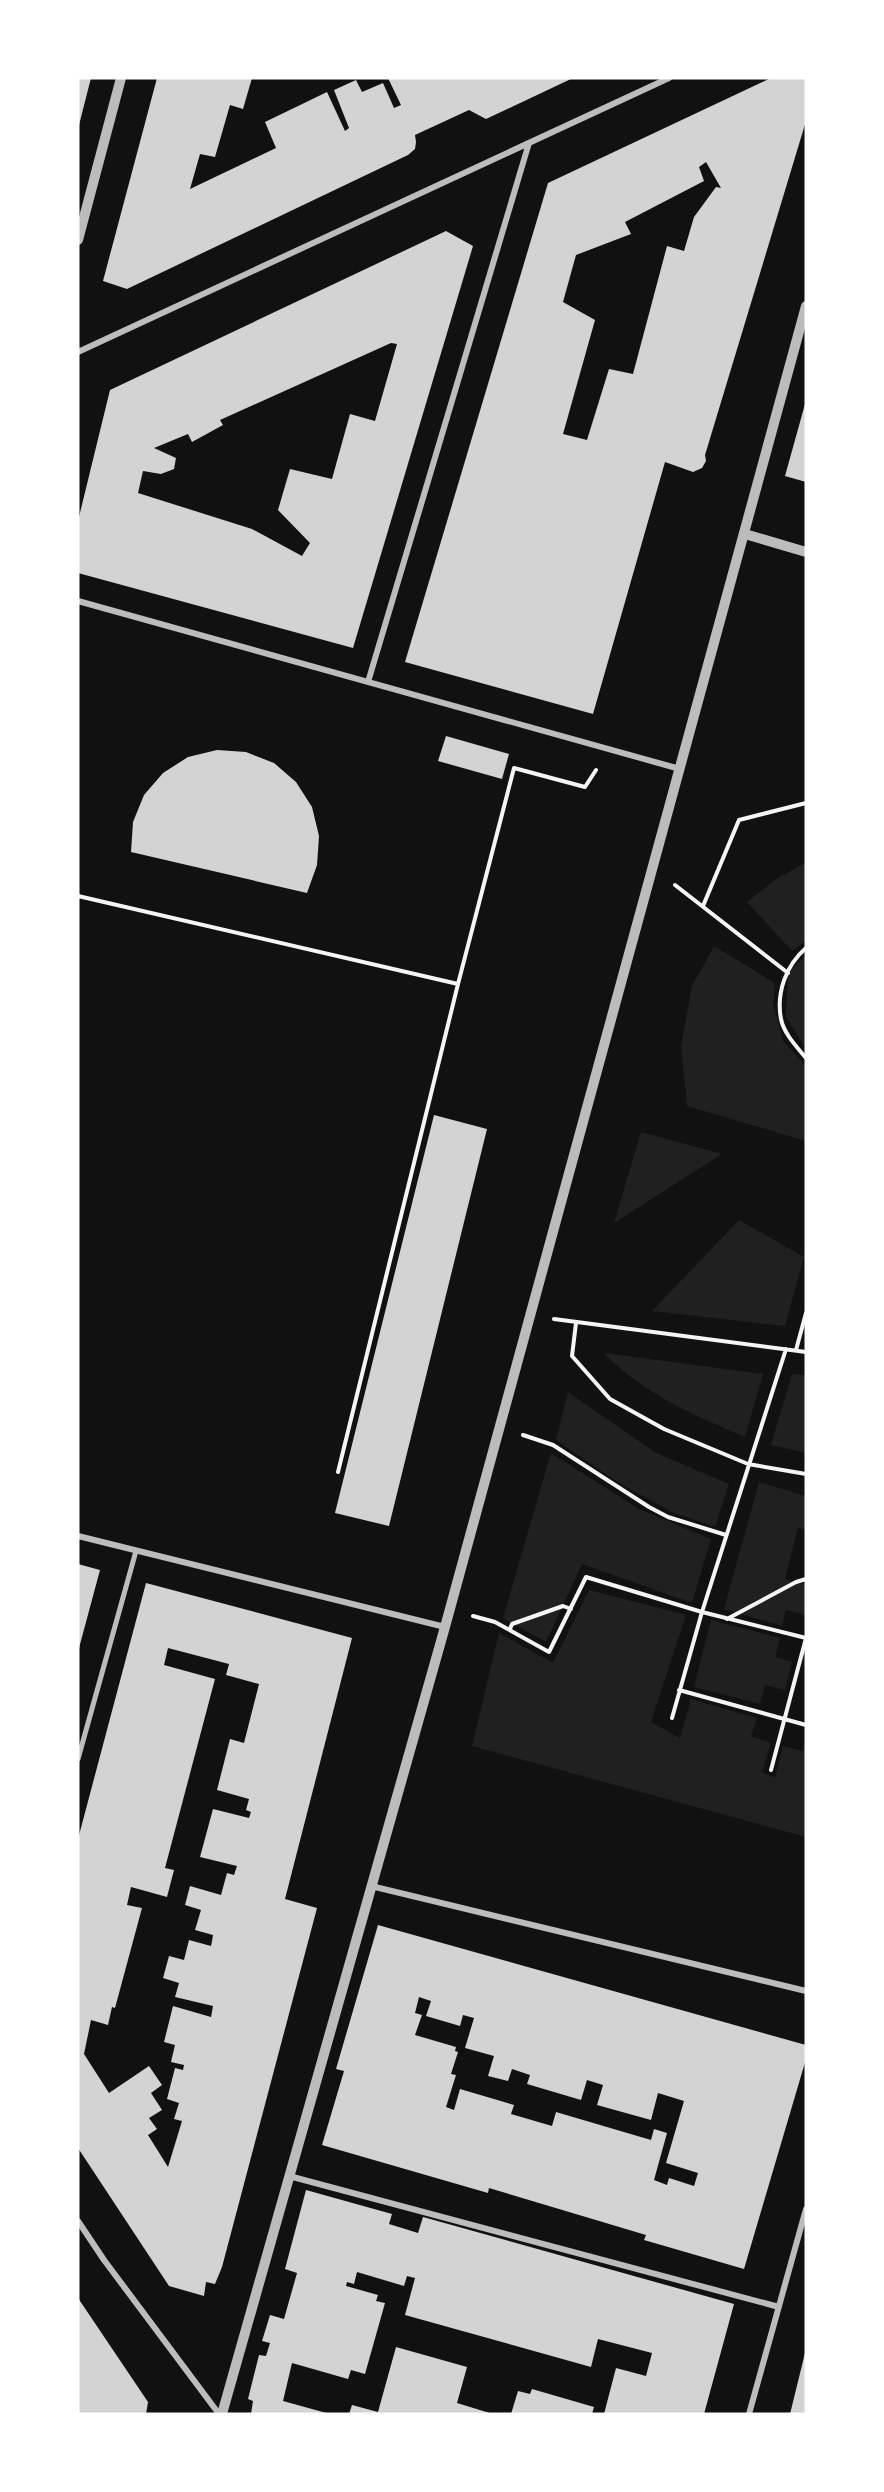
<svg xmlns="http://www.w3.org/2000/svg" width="884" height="2492" font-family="Arial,sans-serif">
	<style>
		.green { fill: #202020 }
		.building { fill: #d3d3d3; fill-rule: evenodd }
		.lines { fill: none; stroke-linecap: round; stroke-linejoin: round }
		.path { stroke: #f5f5f5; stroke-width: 4 }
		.pedestrian { stroke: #bcbcbc; stroke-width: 5 }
		.minor { stroke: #bcbcbc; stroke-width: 6 }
		.tertiary { stroke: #bcbcbc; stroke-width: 10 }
	</style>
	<rect width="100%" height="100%" fill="#111"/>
	<path class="green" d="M806,863v78l-14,10 -45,-49 32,-25z
		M714,946l61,37 -2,20 10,38 23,25v75l-119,-35 -6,-60 11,-60z
		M806,955v94l-20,-32 2,-44z
		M641,1132l81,22 -108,69z
		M739,1220l65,37 -19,69 -133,-15z
		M604,1353l159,21 -18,63c-51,-22 -102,-43 -141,-84z
		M792,1374l14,1v78l-35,-8z
		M568,1392l88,61 73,31 -14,43 -43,-15 -53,-29 -63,-43z
		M551,1453l88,56 72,30 -19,64 -110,-39 -36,78 -43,-24z
		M759,1482l47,14v34l-8,-2 -13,51 21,6v30l-20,-5 -4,16 -58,-17z
		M589,1590l97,25 -35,107 29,16 11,-39 66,19 -6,18 20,7 -9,29 13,6 8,-32 20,5 3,-16v102l-334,-91 27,-113 54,30z
		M711,1620l69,18 -5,19 17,5 -7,28 -20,-5 -5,19 -66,-17z"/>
	<path class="building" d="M78,78h13l-12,47h-1z
		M157,78h95l-9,31 -13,-4 -15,52 -15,-3 -10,35 86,-41 -11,-26 62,-30 18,39 4,-3 -15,-38 22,-10 6,12 21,-9 11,25 7,-3 -13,-27h185l-87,41 -17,-9 -54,25 1,7 -1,7 -7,6 -281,134 -24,-8z
		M771,78h35v43l-101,334 1,6 -4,7 -9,4 -28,-10 -72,252 -188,-52 143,-479zM706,162l15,26 -5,-1 -22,30 -10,34 -17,-5 -34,128 -24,-5 -22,71 -24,-6 32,-114 -32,-18 13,-47 55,-21 -6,-12 79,-41 -5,-14z
		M446,231l27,15 -120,402 -275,-75v-52l32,-131zM391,343l6,1 -22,77 -25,-7 -18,65 -42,-10 -12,41 32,33 -8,13 -50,-27 -114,-36 5,-22 18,3 13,-5 2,-11 -22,-10 34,-14 4,8 31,-17 -3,-5z
		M805,404h1v78l-21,-6z
		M446,736l63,18 -7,25 -64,-18z
		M217,750l29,2 28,11 22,19 16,25 7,29 -2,29 -10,28 -176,-41 2,-30 11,-27 19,-22 25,-16z
		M434,1115l53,14 -98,397 -54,-13z
		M78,1564l22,6 -21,78h-1z
		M146,1583l206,55 -67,261 32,9 -95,359 -7,17 -9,-2 -2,14 -35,-10 -91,-138v-309zM168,1648l61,16 -3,11 33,9 -15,59 -14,-4 -13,51 32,9 -3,11 5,2 -2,6 -36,-9 -13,48 37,9 -3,9 -7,-2 -6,22 -31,-9 -5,19 16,5 -6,20 18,5 -1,6 -1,5 -22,-6 -5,20 -15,-4 -6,22 16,5 -4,14 38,9 -2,11 -38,-11 -9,36 11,3 -4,17 13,3 -1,5 -8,-2 -8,31 12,4 -5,16 8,2 -14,46 -20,-32 9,-6 -8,-11 13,-8 -11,-17 11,-8 -13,-19 -40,27 -25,-39 7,-34 17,5 4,-18 3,1 27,-100 -15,-3 4,-18 36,10 7,-27 -9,-2 50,-189 -51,-14z
		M378,1925l428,120v14l-62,210 -100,-29 2,-5 -157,-47 -1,5 -166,-48 22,-74 -8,-2zM419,1997l12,4 -5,15 34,10 3,-11 11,3 -9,30 29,8 -6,20 20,5 4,-12 18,6 -3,9 54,16 6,-20 16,5 -6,20 54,15 7,-27 26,8 -18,62 32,10 -4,13 -25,-8 -2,7 -13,-5 13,-47 -13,-4 -3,11 -95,-28 -4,14 -41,-12 3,-9 -54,-16 -6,21 -8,-3 10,-32 -5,-1 7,-22 -3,-1 1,-4 -41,-12 7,-20 -7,-2z
		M306,2190l86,24 -3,10 29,9 5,-16 311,87 -30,110h-100l12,-46 30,8 6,-23 -54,-14 -7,28 -186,-52 10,-37 -8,-2 -3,10 -47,-14 -3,12 -7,-2 -1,4 32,9 -2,6 9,2 -20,71 -14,-4 -3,9 -56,-16 -9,38 47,13h-79l2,-13 -5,-2 11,-44 7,1 4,-13 -8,-2 8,-26 14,4 13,-46 -12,-4z
		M78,2298l70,104 -2,12h-68z
		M396,2347l71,20 -10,36 36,11h-144l3,-9 26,7z
		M806,2353v61h-16l15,-61z
		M532,2389l62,18 -2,7h-81l7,-23 12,3z"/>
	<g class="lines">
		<path class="path" d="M675,885l113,88
			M78,896l380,88 -120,488
			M703,906l36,-86 67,-17
			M806,948c-20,17 -30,45 -25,71 3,15 16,28 25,39
			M458,984l56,-216 71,19 11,-17
			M554,1319l252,33
			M576,1323l-4,33 38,43 54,30 84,35 58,10
			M796,1350l10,-37
			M523,1435l30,10 96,62 19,10 58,18
			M473,1616l22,6 54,30 37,-75 116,35 104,26
			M727,1619l69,-37 10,-3
			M510,1629l2,-5 51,-18 8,3
			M679,1690l127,35
			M672,1718l30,-106 84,-263
			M771,1770l35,-132"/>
		<path class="pedestrian" d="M78,1759l58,-208"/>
		<path class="minor" d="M78,352l591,-274
			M78,601l602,168
			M368,682l161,-539
			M78,1536l367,91
			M371,1886l435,105
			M289,2176l490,131
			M78,2221l26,39 115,154
			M749,2414l57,-205"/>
		<path class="tertiary" d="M78,240l43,-162
			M745,534l61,18
			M222,2414l223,-787 361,-1321"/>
	</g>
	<rect width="884" height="2492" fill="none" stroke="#ffffff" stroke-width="159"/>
</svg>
